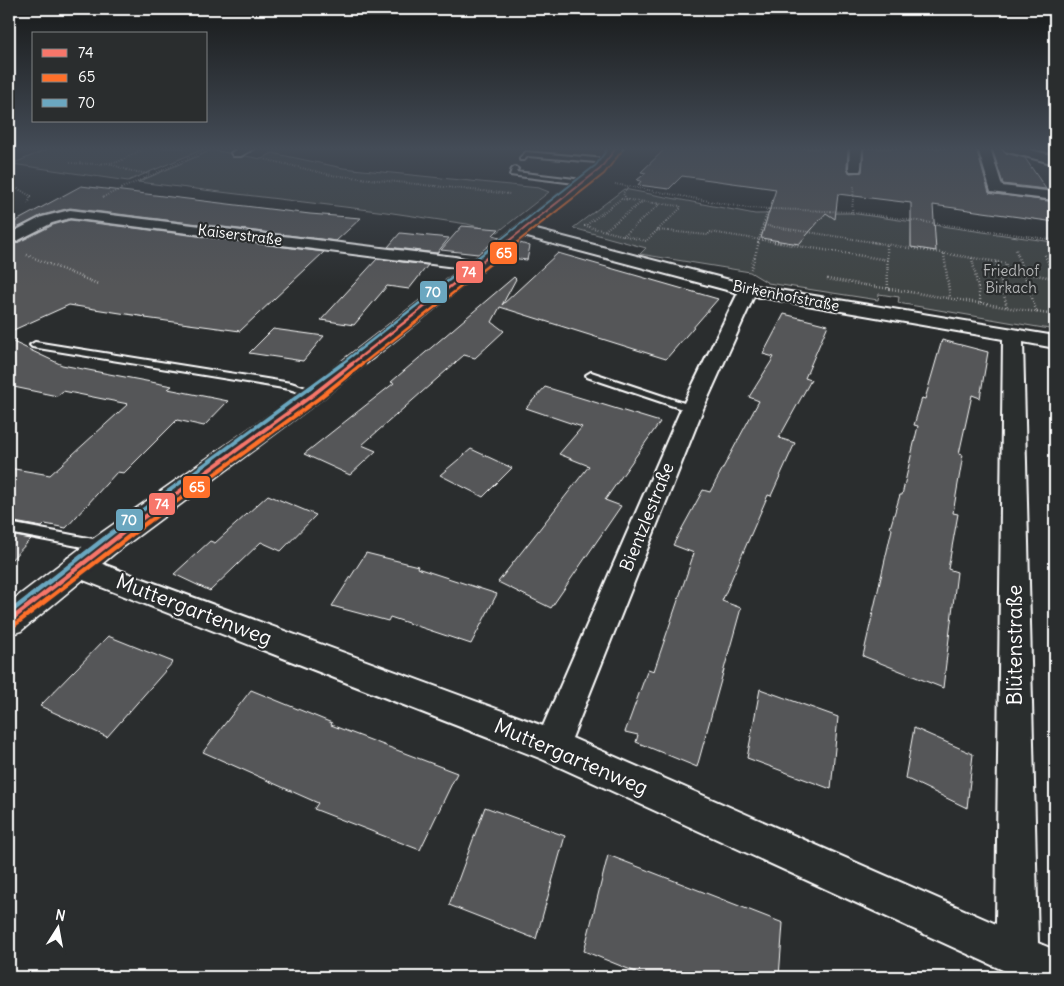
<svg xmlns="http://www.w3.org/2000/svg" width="1064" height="986" font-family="Delius,sans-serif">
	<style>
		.green { fill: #414445; stroke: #a0a2a2 }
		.building { fill: #555758; stroke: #fff }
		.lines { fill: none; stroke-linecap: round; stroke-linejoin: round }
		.service-casing { stroke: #fff; stroke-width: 4 }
		.minor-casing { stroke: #fff; stroke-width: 4 }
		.tertiary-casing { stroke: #fff; stroke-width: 3 }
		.path-far1 { stroke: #fff; stroke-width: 2; stroke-dasharray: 0.5 2; stroke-linecap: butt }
		.path { stroke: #fff; stroke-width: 2.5; stroke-dasharray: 0.5 2.5; stroke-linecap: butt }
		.service { fill: #2a2d2e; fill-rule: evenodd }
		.minor { fill: #2a2d2e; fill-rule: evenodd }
		.tertiary { fill: #2a2d2e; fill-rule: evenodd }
		.bus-1-far3-casing { stroke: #2a2d2e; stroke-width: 4 }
		.bus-1-far2-casing { stroke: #2a2d2e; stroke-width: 5 }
		.bus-1-far1-casing { stroke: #2a2d2e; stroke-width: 8 }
		.bus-1-casing { stroke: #2a2d2e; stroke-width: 8 }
		.bus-2-far3-casing { stroke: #2a2d2e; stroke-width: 4 }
		.bus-2-far2-casing { stroke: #2a2d2e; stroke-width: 5 }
		.bus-2-far1-casing { stroke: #2a2d2e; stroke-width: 8 }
		.bus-2-casing { stroke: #2a2d2e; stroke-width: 8 }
		.bus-3-far3-casing { stroke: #2a2d2e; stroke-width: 4 }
		.bus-3-far2-casing { stroke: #2a2d2e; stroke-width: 5 }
		.bus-3-far1-casing { stroke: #2a2d2e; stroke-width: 8 }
		.bus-3-casing { stroke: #2a2d2e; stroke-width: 8 }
		.bus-1-far3 { stroke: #f7766a; stroke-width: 2 }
		.bus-1-far2 { stroke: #f7766a; stroke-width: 2.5 }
		.bus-1-far1 { stroke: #f7766a; stroke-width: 4 }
		.bus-1 { stroke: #f7766a; stroke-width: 4.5 }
		.bus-2-far3 { stroke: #ff702a; stroke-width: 2 }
		.bus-2-far2 { stroke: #ff702a; stroke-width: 2.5 }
		.bus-2-far1 { stroke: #ff702a; stroke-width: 4 }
		.bus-2 { stroke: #ff702a; stroke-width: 4.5 }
		.bus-3-far3 { stroke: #6ba7c0; stroke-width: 2 }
		.bus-3-far2 { stroke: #6ba7c0; stroke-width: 2.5 }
		.bus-3-far1 { stroke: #6ba7c0; stroke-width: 4 }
		.bus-3 { stroke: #6ba7c0; stroke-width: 4.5 }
		.labels { text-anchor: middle; stroke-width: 4.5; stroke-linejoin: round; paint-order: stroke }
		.far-street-label { font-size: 15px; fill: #fff; stroke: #2a2d2e }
		.far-park-label { font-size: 15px; fill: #b3b4b5; stroke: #2a2d2e }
		.street-label { font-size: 18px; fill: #fff; stroke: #2a2d2e }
		.near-street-label { font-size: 21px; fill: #fff; stroke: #2a2d2e }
		.line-badge { stroke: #2a2d2e; stroke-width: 2 }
		.badge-label { font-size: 14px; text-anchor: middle; font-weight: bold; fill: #fff }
	</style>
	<rect width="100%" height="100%" fill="#2a2d2e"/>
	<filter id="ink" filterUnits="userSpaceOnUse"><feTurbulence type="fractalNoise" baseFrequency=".02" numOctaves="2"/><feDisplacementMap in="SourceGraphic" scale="10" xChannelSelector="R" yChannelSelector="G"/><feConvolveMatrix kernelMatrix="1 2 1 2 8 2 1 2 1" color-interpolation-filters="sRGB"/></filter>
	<g filter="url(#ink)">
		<path class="green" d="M50,148h156l-78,33 -116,-17z
			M212,150l50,9 10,-6 71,15 196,20 10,4 -51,40 -31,-8 -81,-12 -248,-30z
			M624,189l131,25 95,-1 196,28 9,3v86l-157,-27 1,-6 -20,-3 -1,6 -110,-17 -18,-11 -110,-18 6,-6 -73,-20z"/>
		<path class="building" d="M666,148h182l-1,20 3,5 12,-1 2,-24h112l13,45 66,9v20l-122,-17 3,46 -25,-4v-44l-73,-9 -3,25 -9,-6 -27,31 -38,-6 15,-49 -94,-13 -13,13 -31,-4 3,-4 -4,-1 9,-7 -5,-1z
			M992,148h9l4,5 20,5 21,31 -43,-5z
			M81,186l229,28 51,4 -25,23 -266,-33 -28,7 -33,17v-7z
			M70,220l254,32 -84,79 -95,-13 1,-1 -77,-12 -60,27v-85l44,-22z
			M462,226l37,3 -6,6 7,2 -22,17 -37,-4z
			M400,233l49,5 -12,15 -49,-6z
			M520,243l10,3 -3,14 -25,-3z
			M558,253l160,46 -52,60 -166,-52 -8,15 12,9 -29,27 -11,-3 -102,90 14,6 -26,24 -46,-21 90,-71 -3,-1 123,-105 2,2 -14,26z
			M377,259l51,6 -19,24 -22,-3 -33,39 -33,-5z
			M784,314l44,11 -23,53 6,2 -32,58 16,5 -24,53 -3,-1 -46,106 19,7 -44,159 -61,-25 2,-7 -13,-3 23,-63 6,2 40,-118 -21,-8 30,-55 7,2 49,-91 -10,-4 25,-40 -11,-3z
			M273,329l51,7 -21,25 -54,-8z
			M9,340l53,25 110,21 -4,3 60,12 -24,25 -27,-6 -53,53 -7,-1 -51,56 -21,-4 -3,3 -33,-6v-53l41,7 78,-71 -65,-13 -6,5 -48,-10z
			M942,340l46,12 -8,46 -8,-3 -13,59 4,1 -10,58 5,1 -10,55 9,3 -14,116 -80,-32 29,-127 -2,-1 10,-33h2l16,-69 -4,-1 8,-27 3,1z
			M545,387l115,35 -55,78 16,6 -70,102 -53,-26 91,-116 -30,-12 23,-27 -56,-19z
			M471,449l41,19 -29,29 -43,-22z
			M268,495l48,20 -35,36 -20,-9 -51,49 -36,-17 36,-33 5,2z
			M9,535l22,4 -22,23z
			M366,553l52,13 -1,2 80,26 -26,50 -81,-27 -2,4 -56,-15z
			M108,636l65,26 -66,75 -67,-31z
			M760,689l78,28 -7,72 -84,-31z
			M251,690l81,33 -1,2 126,48 -37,77 -106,-41 4,-6 -115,-51z
			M914,728l59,26 -6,54 -62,-30z
			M485,807l80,29 -29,103 -87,-34z
			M608,855l175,68 -4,54h-131l-64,-26z"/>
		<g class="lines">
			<defs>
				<path id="service" d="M526,152l81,7 3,2 -3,2 -79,-7 -4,4h-4v-2z
					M515,167l3,2 -2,3 67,8 3,2 -3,2 -73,-9 2,-6z
					M35,342l256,41 27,9 1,2 -5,3 -25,-8 -257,-42 -2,-2z
					M591,372l105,35 1,2 -5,3 -4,-1 -101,-34 -1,-2z
					M9,523l95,18 5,1 2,4 -2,4 -5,1 -95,-18z"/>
				<path id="minor" d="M239,148h16l-14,8h-8l-2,-3z
					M850,148h12l-1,20 -1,3h-10l-1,-3z
					M978,148h12l12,38 53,6v8l-64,-8z
					M1003,148h20l32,8v8l-50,-13z
					M70,210l385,47 27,6 2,4 -2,4 -6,1 -21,-5 -385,-49 -18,5 -43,22v-11l33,-17z
					M521,226l228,59 306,51v12l-32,-6 15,601 17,7v27h-37l-476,-218 -474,-185 -4,-8 4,-8 10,-3 465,171 138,-317 57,-116 -222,-59 -3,-3 3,-3zM754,296l249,43 -7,585 -424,-186 131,-329z"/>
				<path id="tertiary" d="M609,148h14l-18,24 -283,227 -208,155 -93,77 -12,4v-32l85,-65 212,-149 289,-223z"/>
			</defs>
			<use href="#service" class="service-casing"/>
			<use href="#minor" class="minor-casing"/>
			<use href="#tertiary" class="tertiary-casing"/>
			<path class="path-far1" d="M9,155l17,-7
				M264,159l67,16 179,19
				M70,163l28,1 20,-2 27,-14
				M110,164l21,7 19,3
				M9,184l22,12 -3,9
				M615,184l132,24 105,4 203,28
				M103,197l108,-49
				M621,199l59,7 1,2 -35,33 -61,-15z
				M626,199l-3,-6 5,-6
				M852,212l2,-26
				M762,225l117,18
				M605,230l37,-28
				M657,230l51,5 2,-3 72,11
				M623,236l37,-32
				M758,243l10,-34"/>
			<path class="path" d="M774,242l114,18
				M871,242l134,21 2,8 48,7
				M887,245l1,44
				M1016,250l21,63
				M944,254l6,44
				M27,255l71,29
				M1045,255l10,26
				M972,258l9,46
				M996,262l11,45
				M751,269l8,-27
				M827,279l228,36"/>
			<use href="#service" class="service"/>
			<use href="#minor" class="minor"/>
			<use href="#tertiary" class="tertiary"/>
			<defs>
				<path id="bus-1-far3" d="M506,243l94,-74 16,-21"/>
				<path id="bus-1-far2" d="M350,365l157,-123"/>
				<path id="bus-1-far1" d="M136,523l178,-129 38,-30"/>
				<path id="bus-1" d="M9,621l129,-100"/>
				<path id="bus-2-far3" d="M516,243l88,-69 17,-22"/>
				<path id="bus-2-far2" d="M361,365l157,-123"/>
				<path id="bus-2-far1" d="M147,523l171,-124 44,-35"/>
				<path id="bus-2" d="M13,626l136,-105"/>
				<path id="bus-3-far3" d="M496,243l100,-78 12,-17"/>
				<path id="bus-3-far2" d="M340,365l158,-123"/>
				<path id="bus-3-far1" d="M125,523l217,-159"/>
				<path id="bus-3" d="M9,613l118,-92"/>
			</defs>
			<use href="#bus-1-far3" class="bus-1-far3-casing"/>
			<use href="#bus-1-far2" class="bus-1-far2-casing"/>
			<use href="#bus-1-far1" class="bus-1-far1-casing"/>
			<use href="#bus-1" class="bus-1-casing"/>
			<use href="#bus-2-far3" class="bus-2-far3-casing"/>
			<use href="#bus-2-far2" class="bus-2-far2-casing"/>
			<use href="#bus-2-far1" class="bus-2-far1-casing"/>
			<use href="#bus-2" class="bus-2-casing"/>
			<use href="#bus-3-far3" class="bus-3-far3-casing"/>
			<use href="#bus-3-far2" class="bus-3-far2-casing"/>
			<use href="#bus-3-far1" class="bus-3-far1-casing"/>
			<use href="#bus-3" class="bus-3-casing"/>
			<use href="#bus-1-far3" class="bus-1-far3"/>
			<use href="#bus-1-far2" class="bus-1-far2"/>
			<use href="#bus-1-far1" class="bus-1-far1"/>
			<use href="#bus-1" class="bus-1"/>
			<use href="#bus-2-far3" class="bus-2-far3"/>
			<use href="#bus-2-far2" class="bus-2-far2"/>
			<use href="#bus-2-far1" class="bus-2-far1"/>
			<use href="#bus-2" class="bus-2"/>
			<use href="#bus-3-far3" class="bus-3-far3"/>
			<use href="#bus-3-far2" class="bus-3-far2"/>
			<use href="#bus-3-far1" class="bus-3-far1"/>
			<use href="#bus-3" class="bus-3"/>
		</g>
	</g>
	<linearGradient id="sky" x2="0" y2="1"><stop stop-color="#171919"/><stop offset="0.52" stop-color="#444c57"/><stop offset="1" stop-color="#444c57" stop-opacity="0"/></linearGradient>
	<rect width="1064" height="286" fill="url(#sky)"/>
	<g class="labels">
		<g class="far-street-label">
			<text transform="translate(240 235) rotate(7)" y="5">Kaiserstraße</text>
			<text transform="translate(786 296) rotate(11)" y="5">Birkenhofstraße</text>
		</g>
		<g class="far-park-label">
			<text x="1011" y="276">Friedhof<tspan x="1011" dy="17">Birkach</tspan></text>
		</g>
		<g class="street-label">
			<text transform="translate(647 517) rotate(-68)" y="6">Bientzlestraße</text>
		</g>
		<g class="near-street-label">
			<text transform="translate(194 610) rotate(21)" y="7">Muttergartenweg</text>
			<text transform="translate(1015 645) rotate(-90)" y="7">Blütenstraße</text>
			<text transform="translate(571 757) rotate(23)" y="7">Muttergartenweg</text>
		</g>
	</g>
	<g class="line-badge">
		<rect x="489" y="241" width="29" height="24" rx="5" fill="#ff702a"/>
		<rect x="455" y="260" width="29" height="24" rx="5" fill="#f7766a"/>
		<rect x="419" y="280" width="29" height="24" rx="5" fill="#6ba7c0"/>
		<rect x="182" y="475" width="29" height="24" rx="5" fill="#ff702a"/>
		<rect x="148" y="492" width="28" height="24" rx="5" fill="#f7766a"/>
		<rect x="115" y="508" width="29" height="24" rx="5" fill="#6ba7c0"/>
	</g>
	<g class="badge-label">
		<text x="504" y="258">65</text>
		<text x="469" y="277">74</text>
		<text x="433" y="297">70</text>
		<text x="197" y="492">65</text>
		<text x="162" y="509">74</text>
		<text x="129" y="525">70</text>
	</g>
	<rect width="1064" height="986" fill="none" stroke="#2a2d2e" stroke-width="30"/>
	<rect x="15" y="15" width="1034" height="956" fill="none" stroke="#fff" stroke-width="2" filter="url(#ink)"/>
	<rect x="32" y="32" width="175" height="90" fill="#2a2d2e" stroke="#7f8182"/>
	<rect x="42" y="49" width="25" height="8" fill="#f7766a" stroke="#7f8182"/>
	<text x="78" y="58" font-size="15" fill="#ffffff">74</text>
	<rect x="42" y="74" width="25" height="8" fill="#ff702a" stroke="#7f8182"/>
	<text x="78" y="82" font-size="15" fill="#ffffff">65</text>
	<rect x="42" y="99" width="25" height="8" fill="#6ba7c0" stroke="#7f8182"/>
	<text x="78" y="108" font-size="15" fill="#ffffff">70</text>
	<g transform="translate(58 928) rotate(11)" stroke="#2a2d2e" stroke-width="4" paint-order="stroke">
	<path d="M0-4L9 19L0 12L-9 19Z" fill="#ffffff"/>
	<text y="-8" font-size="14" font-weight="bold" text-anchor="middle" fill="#ffffff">N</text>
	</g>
</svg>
